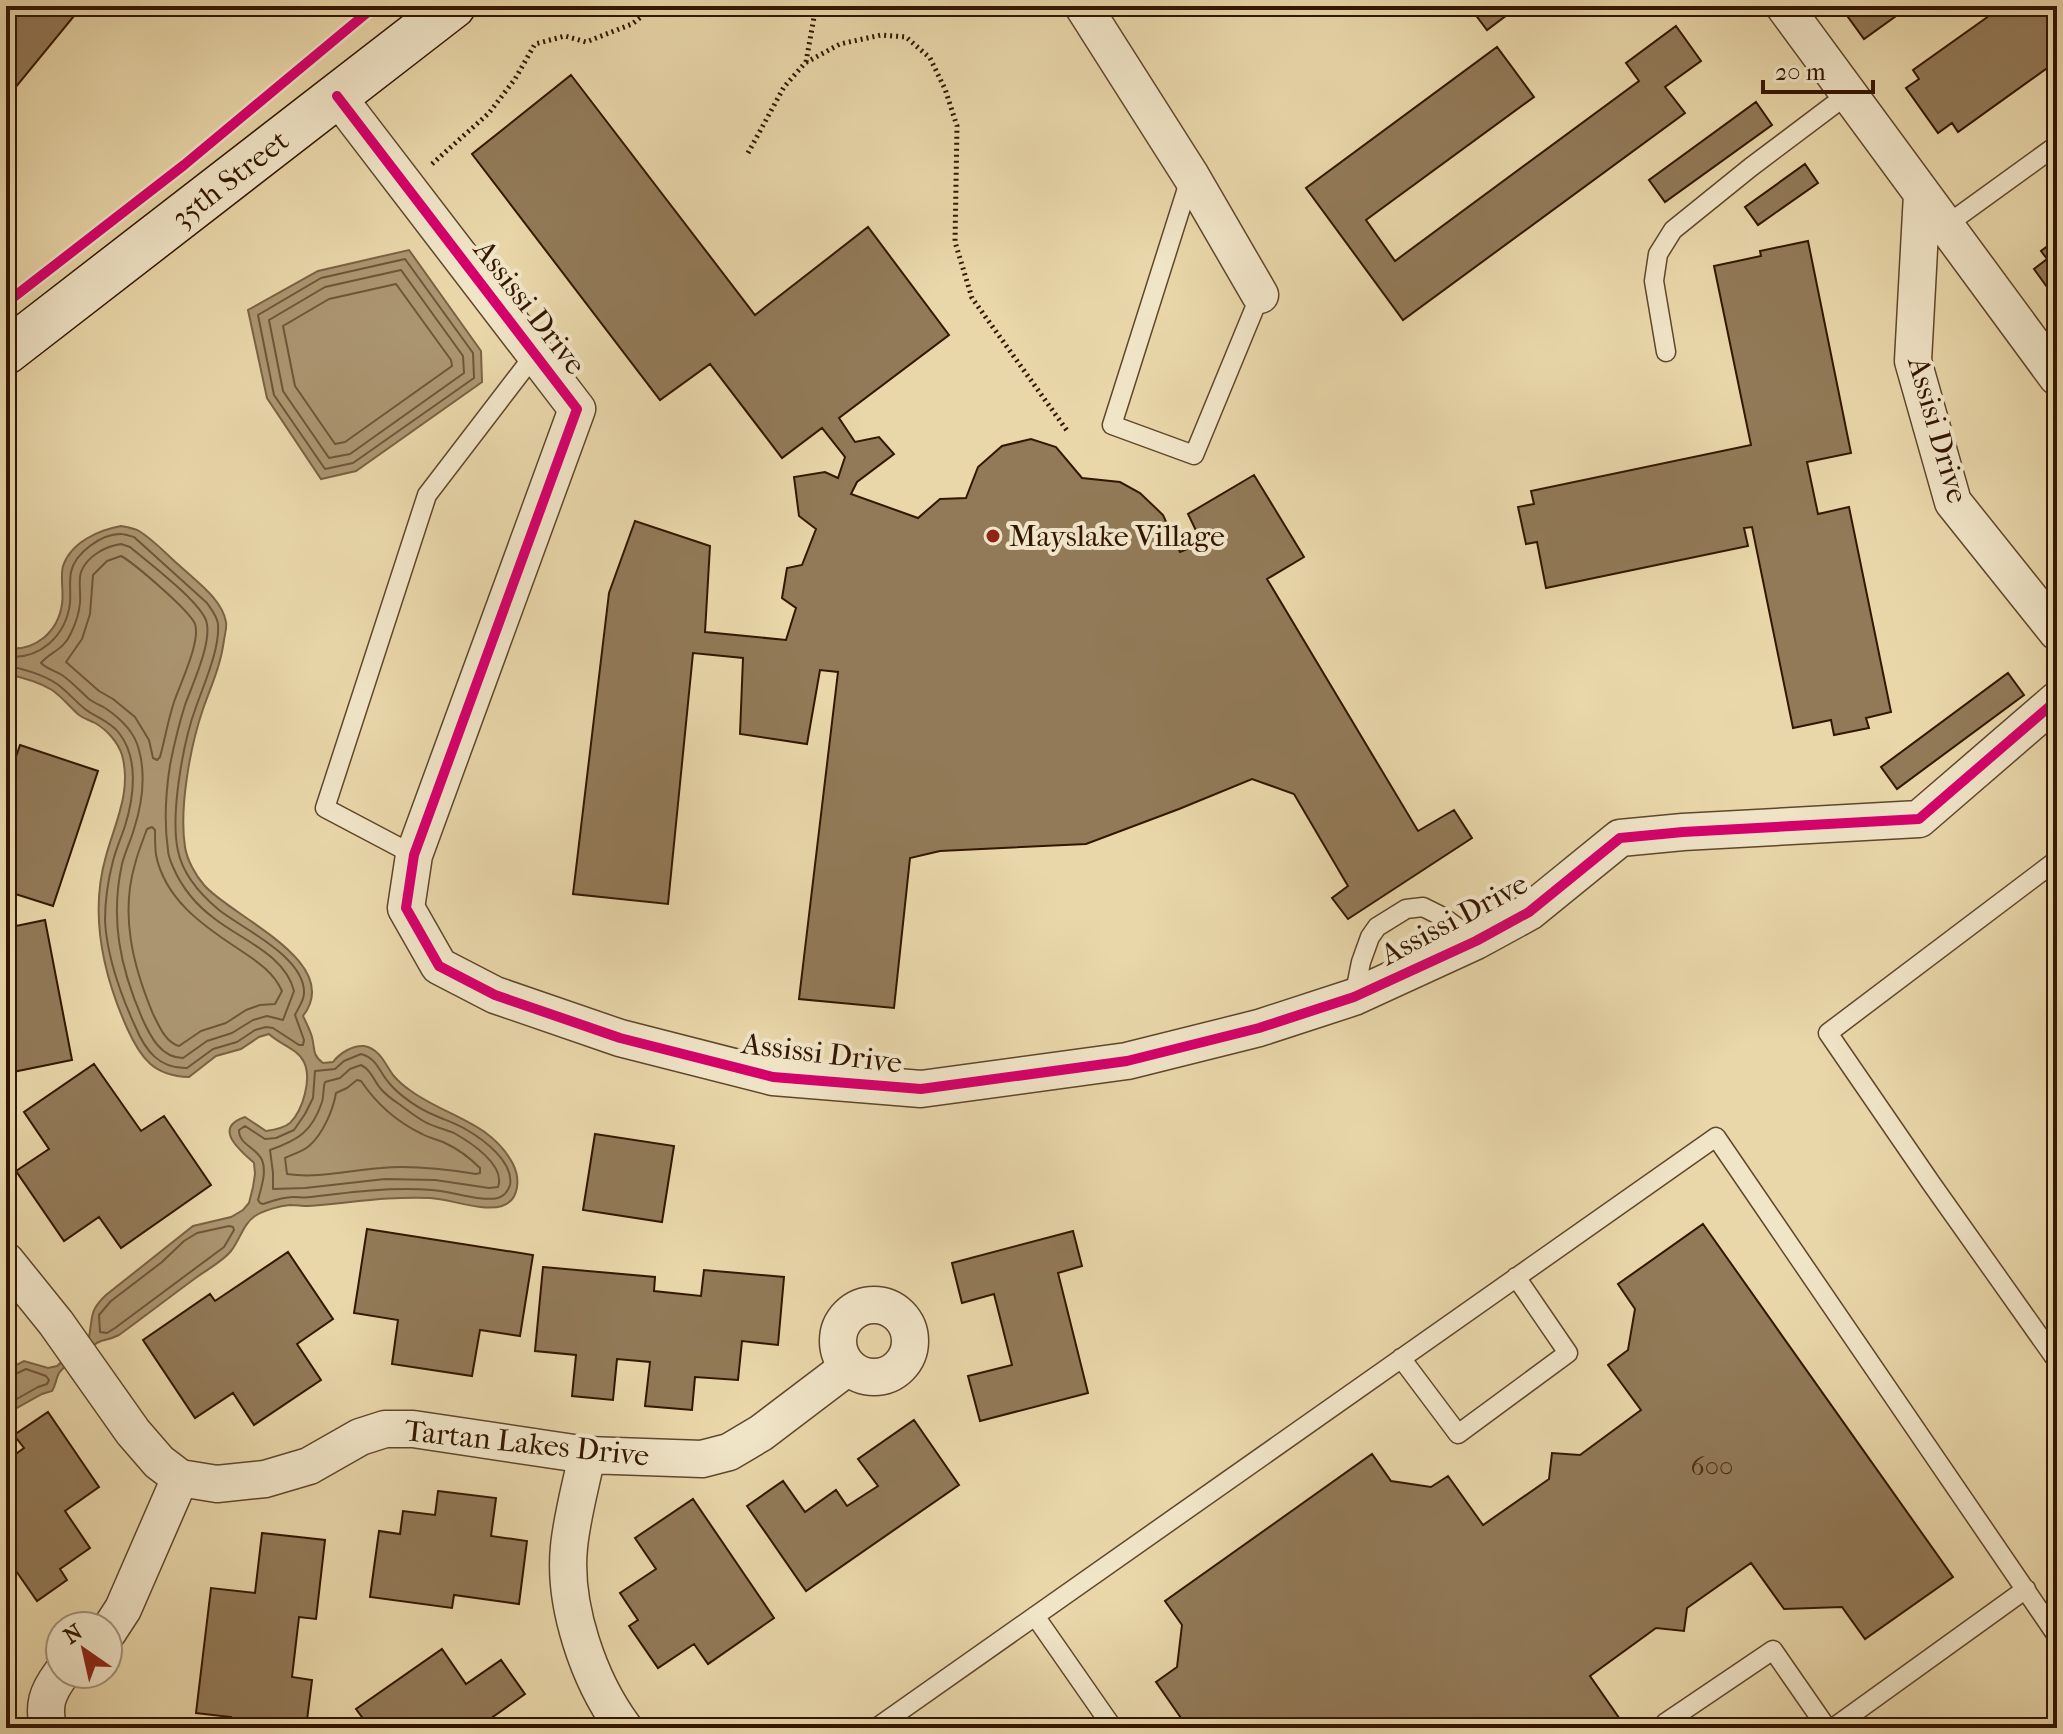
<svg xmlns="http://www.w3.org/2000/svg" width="2063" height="1734" font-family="'IM FELL French Canon',serif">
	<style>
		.water { fill: #ab9570; stroke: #7b6243; stroke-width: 2 }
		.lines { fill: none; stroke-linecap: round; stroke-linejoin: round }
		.shore { stroke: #6f5638; stroke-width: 2 }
		.building { fill: #927a58; stroke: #331600; stroke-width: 2 }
		.lane-casing { stroke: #60462a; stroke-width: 21 }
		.street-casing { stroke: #60462a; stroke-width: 39 }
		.secondary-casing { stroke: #331600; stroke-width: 47 }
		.path { stroke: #331600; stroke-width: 5; stroke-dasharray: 2 4; stroke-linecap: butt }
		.lane { stroke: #f1e5c8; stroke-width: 18 }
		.street { stroke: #f1e5c8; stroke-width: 36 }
		.secondary { stroke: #f1e5c8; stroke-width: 44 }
		.cycleway-casing { stroke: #f1e5c8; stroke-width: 15 }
		.cycleway { stroke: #d6006c; stroke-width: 10 }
		.poi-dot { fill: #8f2418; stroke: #f1e5c8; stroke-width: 3 }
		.labels { text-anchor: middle; stroke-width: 8; stroke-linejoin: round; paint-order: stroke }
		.number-label { font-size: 26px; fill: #4b2f16 }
		.street-label { font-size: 30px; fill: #331600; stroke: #f1e5c8 }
		.poi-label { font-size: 30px; fill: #331600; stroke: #f1e5c8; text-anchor: start }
	</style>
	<rect width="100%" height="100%" fill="#e9d7aa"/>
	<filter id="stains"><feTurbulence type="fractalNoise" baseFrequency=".0025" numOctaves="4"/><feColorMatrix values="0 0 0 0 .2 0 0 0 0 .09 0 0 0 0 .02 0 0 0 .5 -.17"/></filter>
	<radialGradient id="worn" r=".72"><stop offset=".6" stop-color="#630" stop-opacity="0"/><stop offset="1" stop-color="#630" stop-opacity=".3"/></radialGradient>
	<path class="water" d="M409,250l72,101 1,31 -126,89 -35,8 -54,-81 -19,-88 70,-39z
		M121,526c6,1 13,2 18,5 15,9 28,24 41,35 16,15 42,33 46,56 1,5 -1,12 -2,18 -3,25 -13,46 -21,69 -13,38 -24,99 -18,138 2,13 11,29 19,38 26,31 141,77 99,131 3,6 7,14 9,21 3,12 0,18 11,26l10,-1c7,-9 20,-17 31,-16 16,3 21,18 29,29 5,6 12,12 18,16 36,26 80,31 102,73 7,14 7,36 -11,42 -19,6 -52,-7 -72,-8 -41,-2 -81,5 -122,8 -6,0 -12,-1 -18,-1 -10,1 -26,5 -35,11 -12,8 -15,24 -24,35 -8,10 -23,18 -34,26 -26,19 -52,39 -78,58 -8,4 -10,4 -18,6 -8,3 -37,25 -42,32 -3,5 -3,12 -7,18l-10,3 -36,20v-44l18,-9 24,7 9,-2 32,-29c4,-21 0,-26 17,-42l87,-69 38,-9 12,-7 6,-7 4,-16 2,-13 -1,-11c-14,-13 -42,-35 -9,-46l21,14c7,-1 18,-3 24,-8 13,-13 22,-44 14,-61 -6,-13 -25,-18 -35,-28l-10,3 -18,12 -25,7 -27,21c-35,-1 -48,-18 -62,-49 -24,-54 -38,-113 -21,-172 9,-33 26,-65 16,-101 -4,-13 -15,-25 -27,-32 -5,-3 -11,-4 -16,-8 -9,-8 -17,-18 -27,-25 -13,-8 -31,-13 -46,-16v-26c29,4 52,-16 56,-44 2,-12 -2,-26 1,-38 8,-24 36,-36 58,-40z"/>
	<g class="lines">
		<path class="shore" d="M405,259l68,94 1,25 -121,85 -28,6 -51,-74 -16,-80 63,-37z
			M401,270l62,86 1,17 -114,81 -21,4 -46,-67 -14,-71 56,-33z
			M396,284l55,76 1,6 -107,76 -10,2 -40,-58 -12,-60 46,-27z
			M121,544l9,3c19,16 64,50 75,71 10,19 -13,67 -20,87 -6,19 -11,40 -15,60 -4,26 -6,58 -2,85 0,6 3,12 5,17 9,21 23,38 42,52 27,21 70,36 79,72l-11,29 -16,-4 -14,4 -21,13 -25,8 -24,17c-22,0 -33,-22 -41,-40 -22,-51 -32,-99 -20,-154 3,-12 9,-24 12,-35 8,-25 12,-53 5,-79 -4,-17 -19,-32 -34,-42 -5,-3 -11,-5 -16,-9 -9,-8 -17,-17 -27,-24 -7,-4 -15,-6 -21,-12 9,-11 23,-13 30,-30 4,-8 8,-20 9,-30 1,-10 -2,-22 1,-31 6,-16 25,-26 40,-28z
			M121,556c13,7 69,55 74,68 6,17 -15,60 -21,78 -6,18 -9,37 -14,55l-3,3 -4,-2 -4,-18 -14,-23 -22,-18 -14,-8 -33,-29 16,-23 8,-25 3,-39 14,-14z
			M6,656c33,5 60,-20 64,-53 1,-10 -1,-20 1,-31 4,-19 31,-39 51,-38 2,0 11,3 12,3l73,66c4,6 10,13 11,21 2,25 -14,60 -22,83 -13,35 -26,108 -18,144 5,24 23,44 41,59 24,19 86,47 85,83 0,8 -6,15 -9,22l9,25 -1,5h-4l-26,-17 -7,-1 -11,3 -18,12 -24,7 -26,19c-28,1 -42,-18 -52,-42 -15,-33 -28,-69 -30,-105 0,-19 3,-41 8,-60 3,-12 8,-23 12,-35 9,-29 14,-68 -6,-93 -9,-12 -24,-16 -34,-24 -10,-8 -18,-18 -28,-25 -13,-9 -35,-16 -51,-18
			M152,827l3,3c0,8 0,17 1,25 9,44 46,70 81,93 18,12 36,23 45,43l-7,13 -15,1 -14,5 -20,13 -25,8 -22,15c-13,-3 -20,-20 -26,-32 -20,-48 -33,-99 -18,-150 3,-12 8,-24 12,-35z
			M361,1054c17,5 18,18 28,29 11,13 30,26 45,32 11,5 22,8 33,15 17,10 47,32 43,55 -2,6 -6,11 -12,13 -17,4 -47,-7 -66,-8 -41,-3 -81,2 -121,7 -6,1 -12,0 -18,0 -10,0 -21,4 -30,7l-3,-1 -2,-3c3,-12 9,-28 4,-40 -6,-13 -23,-15 -23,-30l6,-4 20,13 11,-1 18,-8 11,-16 8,-16 2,-27 20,-2 9,-8z
			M361,1065c10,5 12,14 19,23 5,6 13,12 19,16 8,6 17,13 26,18 9,5 19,7 29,11 16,9 52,32 44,54l-9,1 -54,-8 -50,-1 -80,9 -32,1v-16l-3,-23c28,-10 42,-18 52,-48 2,-7 1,-14 3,-20l15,-4 10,-9z
			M357,1080l4,1c15,22 36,41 61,53 7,4 15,5 23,9 13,6 25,15 35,25v5l-4,1c-31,-5 -63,-9 -95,-6 -31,2 -63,11 -94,6l-2,-16c8,-4 17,-6 24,-12 14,-12 24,-36 27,-53l11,-5z
			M229,1226l4,1 1,3 -10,17 -109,81 -8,5 -7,-1 -1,-17 12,-14 51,-39 22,-21 13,-8z
			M6,1376h5l15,-7 20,7 3,4 -2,4 -9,3 -32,18"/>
	</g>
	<path class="building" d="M6,6h68l5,4 -73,89z
		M1469,6h50l-32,24z
		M1840,6h70l-46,33z
		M2003,6h54v55l-99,71 -6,-9 -14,10 -32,-45 13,-9 -6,-9z
		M1676,26l25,35 -36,26 20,26 -282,207 -97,-132 191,-141 37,50 -168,123 29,41 244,-180 -13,-18z
		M571,75l184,240 113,-88 81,108 -110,83 16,24 24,-5 15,17 -37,28 -6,12 67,24 22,-19 26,-1 12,-31 24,-21 29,-7 25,8 26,31 38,4 20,11 23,22 17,37 22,-9 -14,-29 66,-39 50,82 -37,22 151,252 36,-21 18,28 -124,81 -16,-21 16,-12 -54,-92 -42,-15 -73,30 -93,35 -146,7 -30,7 -16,150 -95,-9 39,-327 -18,-2 -13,74 -67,-10 3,-76 -50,-5 -25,251 -95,-10 36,-301 26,-72 75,25 -5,86 81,8 10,-32 -14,-10 5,-30 15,-3 14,-36 -17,-13 -5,-39 31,-5 13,6 7,-21 -23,-29 -40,30 -72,-94 -50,36 -188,-246z
		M1756,102l16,23 -107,77 -16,-22z
		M1805,164l13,19 -60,42 -13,-18z
		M2057,239v62l-23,-32 13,-10 -6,-8z
		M1808,241l43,212 -44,9 11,52 31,-7 42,205 -25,6 3,10 -35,7 -3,-15 -38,8 -41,-201 -8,1 4,18 -202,42 -9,-46 -11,2 -8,-37 16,-3 -3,-13 220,-46 -37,-179 47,-10 -1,-5z
		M2008,673l16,22 -127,94 -16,-22z
		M20,745l78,26 -45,135 -47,-15v-108h1z
		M45,920l27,140 -64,13 -2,-10v-135z
		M94,1064l47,67 23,-15 47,69 -90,63 -22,-31 -35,24 -48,-70 33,-22 -25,-37z
		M595,1134l79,12 -12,76 -79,-12z
		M1703,1224l250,353 -88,62 -23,-32 -58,2 -33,-46 -64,45 -3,23 -28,-3 -66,48 34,49 -4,3h-432l-32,-46 21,-15 5,-42 -17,-24 207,-147 19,27 40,6 17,-11 35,49 66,-46 3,-26 28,2 61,-45 -33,-45 20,-15 7,-41 -17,-25z
		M367,1229l166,26 -13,81 -40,-6 -8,46 -80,-12 6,-44 -44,-7z
		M1073,1231l9,35 -24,7 30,120 -108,28 -12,-45 44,-11 -18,-71 -32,9 -10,-40z
		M288,1252l45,67 -36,25 24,36 -67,45 -21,-32 -38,25 -52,-78 67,-46 5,7z
		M543,1267l112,10 -1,14 47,5 3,-26 80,7 -6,68 -36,-4 -4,39 -43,-3 -3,33 -47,-4 5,-44 -33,-3 -4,41 -41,-4 4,-41 -41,-4z
		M48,1412l51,75 -34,24 25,37 -30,21 7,11 -30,21 -23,-33 -8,5v-112l18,-13 -10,-13z
		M914,1420l45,65 -153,106 -59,-85 36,-25 22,31 31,-22 11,16 31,-20 -20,-27z
		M438,1491l58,7 -5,38 36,5 -8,63 -65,-9 -2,13 -82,-11 9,-66 21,3 3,-23 32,4z
		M693,1499l81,119 -66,46 -14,-20 -36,24 -29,-42 9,-6 -18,-27 36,-24 -21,-31z
		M262,1533l63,7 -9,79 -17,-2 -7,60 20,3 -6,48h-77l2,-11 -35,-4 15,-125 44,5z
		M442,1649l24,35 35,-24 24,34 -42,30 3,4h-116l-14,-19z"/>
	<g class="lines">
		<defs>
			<path id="lane" d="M1190,179l-78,246 82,30 66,-160
				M1945,226l112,-81
				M1666,352l-12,-71 4,-27 15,-24 78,-63 97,-73
				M414,855l-89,-47 102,-313 108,-141
				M2057,860l-229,173 103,150 126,178
				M1354,997l7,-35 9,-25 7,-10 29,-18 17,-2 20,10 33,24
				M1401,1358l57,76 110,-81 -52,-76
				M1035,1616l78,112
				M876,1728l840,-591 341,499
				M1669,1728l-4,-5 108,-73 54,78
				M1833,1728l193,-139"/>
			<path id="street" d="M1083,6l108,170 69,119
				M1784,6l273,371
				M337,96l240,313 -163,446 -8,53 33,58 56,29 125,43 153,39 148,12 206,-28 132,-33 95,-31 122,-56 53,-29 91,-74 63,-6 236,-13 138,-119
				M1922,194l-9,167 40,141 104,130
				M6,1261l50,62 77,109 26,30 21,16 37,6 48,-5 44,-13 51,-29 25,-8h28l174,26 115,4 27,-7 32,-19 87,-66
				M838 1341a36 36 0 1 1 72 0a36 36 0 1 1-72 0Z
				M587,1455c-6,30 -15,61 -18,92 -6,59 20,134 55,181
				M108,1632l15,-23 57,-131
				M48,1728c-5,-23 -1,-35 13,-54"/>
			<path id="secondary" d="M6,352l447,-346"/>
		</defs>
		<use href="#lane" class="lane-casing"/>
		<use href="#street" class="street-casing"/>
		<use href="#secondary" class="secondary-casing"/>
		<path class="path" d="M806,62l10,-56
			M748,153l36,-66 21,-24 35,-19 41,-9 25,2 24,21 15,31 12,37 -2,116 17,56 96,134
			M432,164l57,-51 26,-34 20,-35 30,-8 21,6 46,-18 23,-18"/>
		<use href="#lane" class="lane"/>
		<use href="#street" class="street"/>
		<use href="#secondary" class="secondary"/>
		<defs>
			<path id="cycleway" d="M337,96l240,313 -163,446 -8,53 33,58 56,29 125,43 153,39 148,12 206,-28 132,-33 95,-31 122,-56 53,-29 91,-74 63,-6 236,-13 138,-119
				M6,303l178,-138 191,-159"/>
		</defs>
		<use href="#cycleway" class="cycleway-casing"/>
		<use href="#cycleway" class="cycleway"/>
	</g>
	<circle class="poi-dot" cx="993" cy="536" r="8"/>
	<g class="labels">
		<g class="number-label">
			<text x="1712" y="1475">600</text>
		</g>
		<g class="street-label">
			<text transform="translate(230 179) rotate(-38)" y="10">35th Street</text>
			<text transform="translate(530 307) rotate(52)" y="10">Assissi Drive</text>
			<text transform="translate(1938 430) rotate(74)" y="10">Assisi Drive</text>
			<text transform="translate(1454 919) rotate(-28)" y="10">Assissi Drive</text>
			<text transform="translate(822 1053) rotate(7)" y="10">Assissi Drive</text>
			<text transform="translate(527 1443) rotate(6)" y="10">Tartan Lakes Drive</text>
		</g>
		<g class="poi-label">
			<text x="1009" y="546">Mayslake Village</text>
		</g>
	</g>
	<rect width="2063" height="1734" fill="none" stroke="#e9d7aa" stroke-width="32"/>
	<rect x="8" y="8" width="2047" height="1718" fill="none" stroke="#331600" stroke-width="4"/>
	<rect x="16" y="16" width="2031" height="1702" fill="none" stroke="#331600" stroke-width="2"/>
	<g transform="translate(84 1650) rotate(326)"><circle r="38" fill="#f1e5c8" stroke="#a59278" stroke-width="2"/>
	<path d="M0-6L14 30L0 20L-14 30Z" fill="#8f2418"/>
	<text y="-12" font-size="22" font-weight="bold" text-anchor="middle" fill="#331600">N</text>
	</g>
	<path d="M1763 80v12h110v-12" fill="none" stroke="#331600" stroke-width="4"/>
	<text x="1775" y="80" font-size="24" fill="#331600" stroke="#f1e5c8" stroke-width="6" paint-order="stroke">20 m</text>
	<rect width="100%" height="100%" filter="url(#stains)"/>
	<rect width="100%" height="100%" fill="url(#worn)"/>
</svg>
